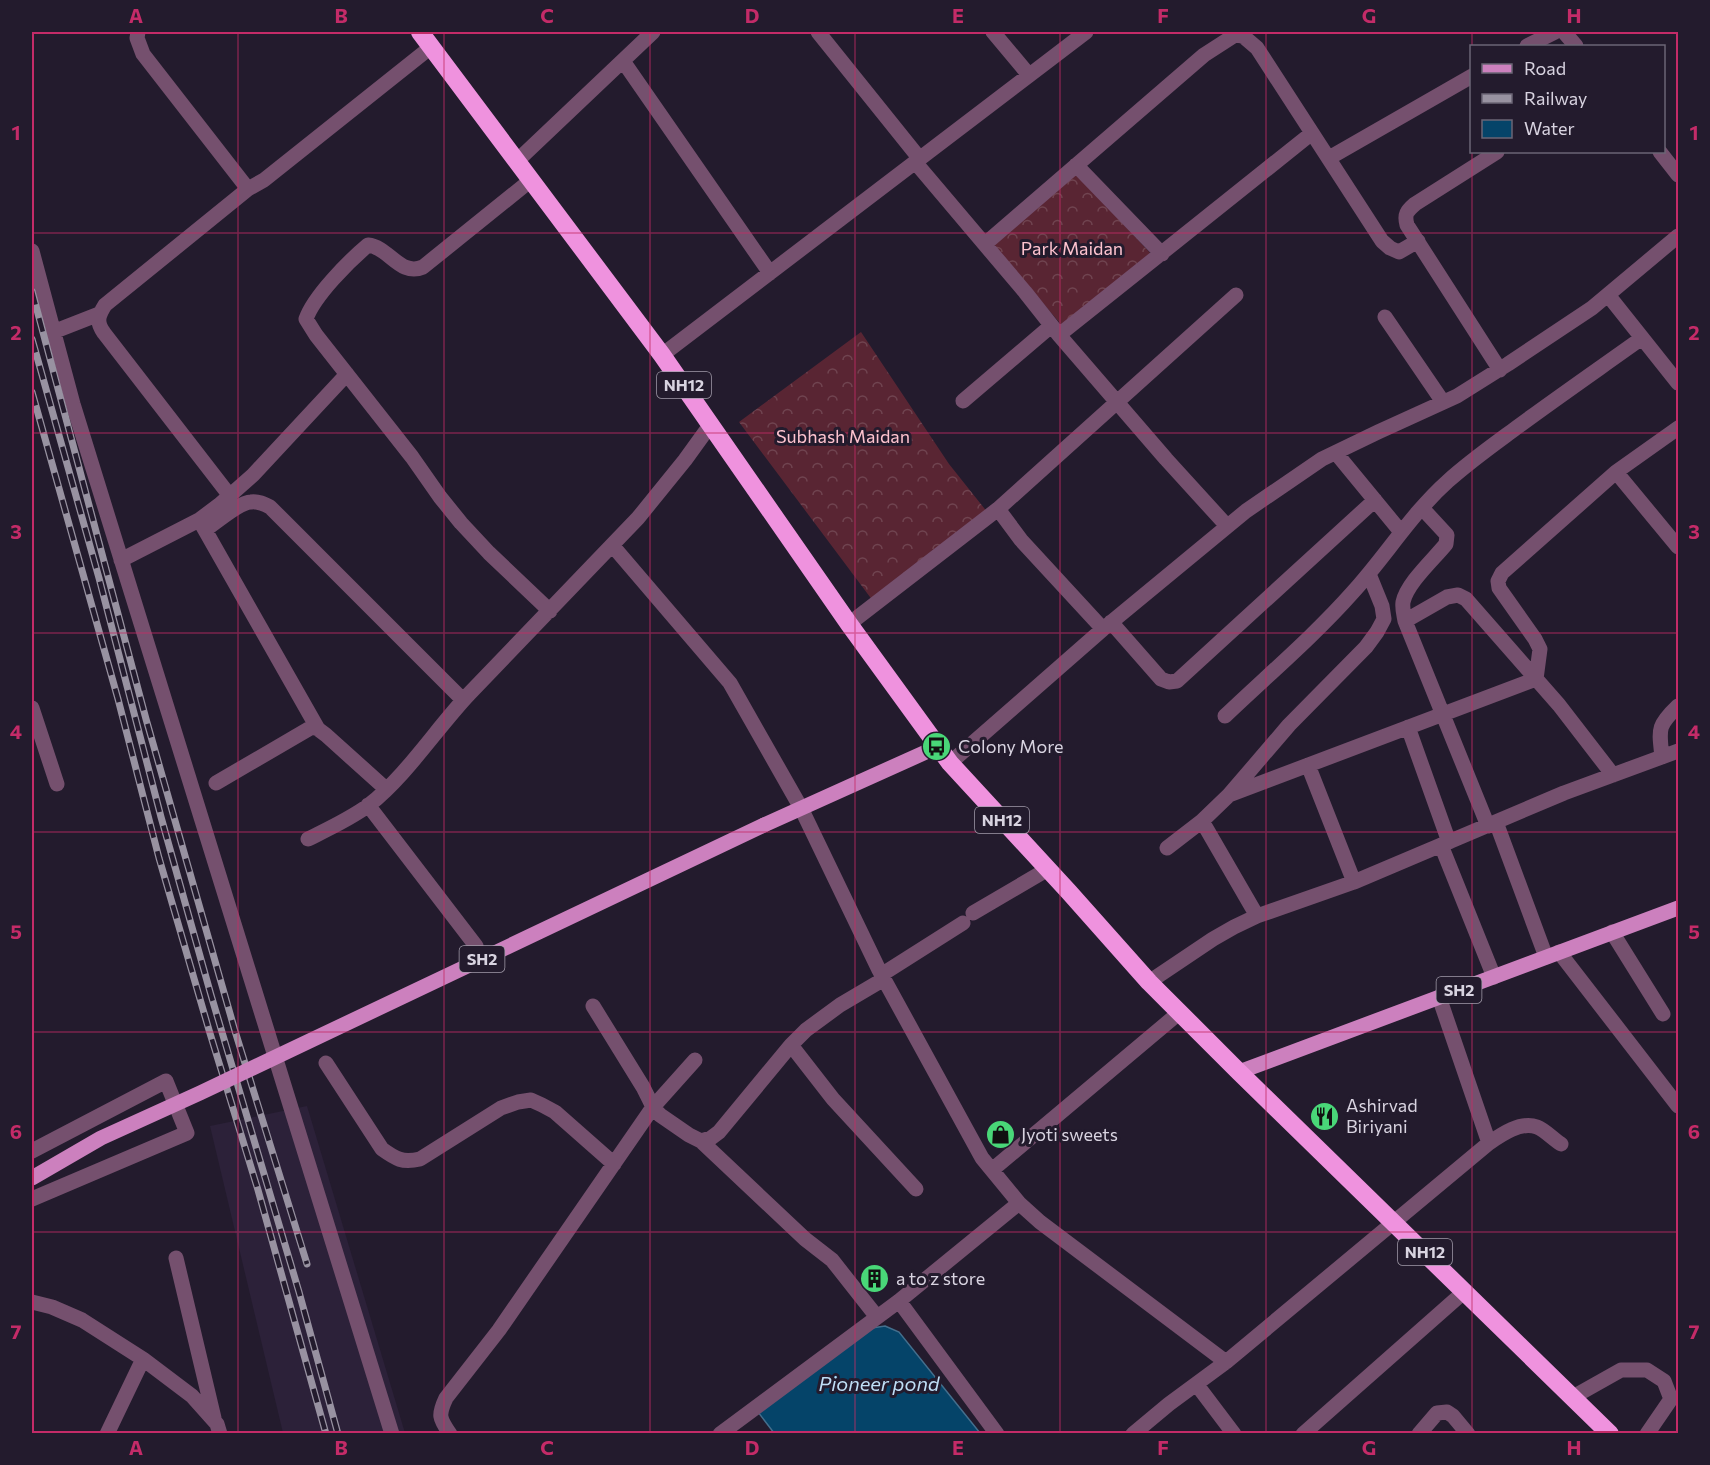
<svg xmlns="http://www.w3.org/2000/svg" width="1710" height="1465" font-family="Commissioner,sans-serif">
	<style>
		.built { fill: #2c2139 }
		.forest { fill: url(#forest-crowns) }
		.water { fill: #054469; stroke: #446f8d; stroke-width: 1.5 }
		.lines { fill: none; stroke-linecap: round; stroke-linejoin: round }
		.minor { stroke: #75506e; stroke-width: 15 }
		.major { stroke: #cc80be; stroke-width: 15 }
		.highway { stroke: #ef92de; stroke-width: 18 }
		.rail-casing { stroke: #9892a1; stroke-width: 7 }
		.rail { stroke: #231b2d; stroke-width: 4.5; stroke-dasharray: 14; stroke-linecap: butt }
		.major-bridge { stroke: #cc80be; stroke-width: 15 }
		.grid { fill: none; stroke: #c42b68; stroke-width: 1.5; stroke-opacity: 0.55 }
		.labels { text-anchor: middle; stroke-width: 6; stroke-linejoin: round; paint-order: stroke }
		.shield { fill: #231b2d; stroke: #a29caa; stroke-width: 1.5 }
		.shield-label { font-size: 16px; font-weight: bold; fill: #d8d3e0 }
		.park-label { font-size: 18px; fill: #fec3cf; stroke: #231b2d }
		.poi-label { font-size: 18px; fill: #d8d3e0; stroke: #231b2d; text-anchor: start }
		.water-label { font-size: 20px; font-style: italic; fill: #bfdef6; stroke: #231b2d }
		.neatline { fill: none; stroke: #c42b68; stroke-width: 2 }
		.grid-label { font-size: 20px; text-anchor: middle; font-weight: bold; fill: #c42b68 }
	</style>
	<defs>
		<pattern id="forest-crowns" width="20" height="18" patternUnits="userSpaceOnUse" patternTransform="scale(1.5)"><rect width="20" height="18" fill="#592533"/><path d="M2 6a3 3 0 1 1 6 0M12 15a3 3 0 1 1 6 0" fill="none" stroke="#704450"/></pattern>
	</defs>
	<rect width="100%" height="100%" fill="#231b2d"/>
	<path class="built" d="M307,1106l98,327h-122l-73,-307z"/>
	<path class="forest" d="M1075,171l76,83 -87,74 -71,-84z
		M861,332l88,132 39,49 -115,88 -134,-179z"/>
	<path class="water" d="M885,1326l14,6 81,101h-206l-16,-21 114,-84z"/>
	<g class="lines">
		<path class="minor" d="M138,32l-1,6 6,16 105,135 16,-9 167,-133
			M818,32l102,127
			M993,32l36,43
			M1564,32l12,14
			M1527,46l28,-14
			M623,61l147,212
			M1497,152l-82,52c-8,7 -11,10 -8,21l93,145
			M1660,152l18,23
			M1329,158l143,-82
			M517,161l136,-129
			M915,162l110,130 34,43 107,124 61,67
			M1076,165l86,89
			M531,180l-108,87c-23,10 -34,-20 -55,-22 -19,16 -54,51 -62,74l10,16 96,122 28,40 21,26 28,30 61,58
			M985,244l219,-189 31,-20 8,1 14,12 125,193 8,7 9,4 19,-11
			M32,251l41,153 319,1030
			M1608,295l70,88
			M1385,317l58,85
			M53,332l46,-18
			M1059,335l253,-202
			M662,355l424,-323
			M963,401l88,-75
			M1336,453l65,79
			M1616,472l62,75
			M230,496l-126,-163c-8,-11 -6,-17 1,-28l143,-116
			M1422,508l25,27 -1,9c-12,15 -39,39 -43,58 -1,7 1,13 2,19l83,205
			M998,509l23,31 82,89
			M201,523l117,206
			M205,530c11,-7 34,-28 46,-28 7,-1 13,2 19,5l193,193
			M612,545l118,138 71,125 78,162 103,188 37,45 21,19 186,140
			M121,560l78,-40 20,-15 34,-30 94,-101
			M1405,621l42,-24 11,-2 8,4 93,106 54,70
			M1111,622l50,57 8,3 8,-1 198,-181
			M849,624l149,-115 238,-214
			M32,708l25,76
			M1225,716c43,-41 89,-80 128,-124 33,-36 58,-78 95,-111 21,-19 45,-36 68,-53 42,-31 84,-60 126,-90
			M1408,727l41,115
			M1662,757c-3,-28 -5,-31 16,-51
			M950,763l153,-134 143,-118 76,-52 56,-27 79,-36 51,-32 84,-56 86,-72
			M1308,765l46,117
			M216,783l96,-56 6,2 8,6 60,54
			M1229,795l307,-116 4,-30 -5,-10 -36,-51 -1,-7 4,-8 114,-101 62,-44
			M368,805l108,141
			M1202,821l55,95
			M1496,822l50,135
			M308,839c20,-10 42,-20 61,-34 37,-29 67,-76 100,-111l169,-176 47,-58 26,-36
			M1441,845l53,132
			M1167,848l35,-27 27,-26 60,-70 77,-78 11,-15 7,-13 -2,-13 -13,-32
			M973,913l75,-44
			M1612,932l51,82
			M1559,952l119,154
			M881,975l82,-52
			M1149,982l64,-43 21,-12 23,-11 97,-34 210,-89 114,-42
			M1439,997l50,146
			M593,1006l50,81 10,20 7,8 29,20 12,6 10,-3 8,-6 72,-87 15,-15 34,-25 44,-26
			M791,1045l42,54 83,90
			M326,1063l56,86c14,10 20,14 38,10l81,-51 17,-6 13,-2 11,5 13,7 59,52
			M701,1141l104,98 27,21 45,57
			M32,1151l134,-70 21,52 -155,66
			M992,1170l188,-158
			M176,1258l38,160
			M899,1301l98,133
			M32,1302l20,5 30,13 61,39 49,37 25,28 3,10
			M1197,1385l37,49
			M1573,1397l48,-27h26l17,11 7,18 -24,35
			M107,1434l36,-75
			M450,1434c-11,-16 -12,-19 -4,-36l53,-68 154,-223 42,-47
			M720,1434l179,-133 120,-98
			M1133,1434l36,-30 57,-42 263,-219c13,-9 32,-22 48,-16 8,3 16,12 24,17
			M1303,1434l162,-143
			M1419,1434l18,-21 10,-1 6,4 15,18"/>
		<path class="major" d="M764,825l173,-78
			M1239,1072l439,-164"/>
		<path class="highway" d="M420,32l242,323 187,269 101,139 119,129 80,90 90,90 371,362"/>
		<defs>
			<path id="rail" d="M32,291l114,428 89,312 72,233
				M32,339l67,239 62,239 50,178 88,297 39,142
				M32,392l86,307 41,159 50,172 49,160 68,244"/>
		</defs>
		<use href="#rail" class="rail-casing"/>
		<use href="#rail" class="rail"/>
		<path class="major-bridge" d="M32,1178l69,-40 99,-45 564,-268"/>
	</g>
	<path class="grid" d="M238,32v1402M444,32v1402M650,32v1402M855,32v1402M1060,32v1402M1266,32v1402M1472,32v14M1472,46v106M1472,152v1282M32,233h1646M32,433h1646M32,633h1646M32,832h1646M32,1032h1646M32,1232h1646"/>
	<defs>
		<symbol id="bus-disc" viewBox="-11 -11 22 22"><circle r="9.5" fill="#49d778" stroke="#231b2d"/><path d="M-5-6H5V4H4V6H2V4H-2V6H-4V4H-5ZM-3.5-4V0h7V-4ZM-3.5 1.2v1.5H-2V1.2ZM2 1.2v1.5H3.5V1.2Z" fill="#111"/></symbol>
		<symbol id="restaurant-disc" viewBox="-11 -11 22 22"><circle r="9.5" fill="#49d778" stroke="#231b2d"/><path d="M-5-6h1v4h1v-4h1v4h1v-4h1v5L-1.5 .5V6h-2V.5L-5-1ZM5-6V6H3V1.5H1.5Q1.5-4 5-6Z" fill="#111"/></symbol>
		<symbol id="shop-disc" viewBox="-11 -11 22 22"><circle r="9.5" fill="#49d778" stroke="#231b2d"/><path d="M-5-2.5h2.3a2.7 3.5 0 0 1 5.4 0H5L5.5 6h-11ZM-1.5-2.5h3a1.5 2.3 0 0 0-3 0Z" fill="#111"/></symbol>
		<symbol id="building-disc" viewBox="-11 -11 22 22"><circle r="9.5" fill="#49d778" stroke="#231b2d"/><path d="M-4-6H4V6H1V3H-1V6H-4ZM-2.5-4.3h1.7v1.8h-1.7ZM.8-4.3h1.7v1.8H.8ZM-2.5-1h1.7V.8h-1.7ZM.8-1h1.7V.8H.8Z" fill="#111"/></symbol>
	</defs>
	<g fill-rule="evenodd">
		<use href="#bus-disc" x="920" y="730" width="33" height="33"/>
		<use href="#restaurant-disc" x="1308" y="1100" width="33" height="33"/>
		<use href="#shop-disc" x="984" y="1118" width="33" height="33"/>
		<use href="#building-disc" x="858" y="1262" width="33" height="33"/>
	</g>
	<g class="labels">
		<g class="shield">
			<rect x="657" y="372" width="54" height="26" rx="4.5"/>
			<rect x="975" y="807" width="54" height="26" rx="4.5"/>
			<rect x="459.5" y="946" width="45" height="26" rx="4.5"/>
			<rect x="1436.5" y="977" width="45" height="26" rx="4.5"/>
			<rect x="1398" y="1239" width="54" height="26" rx="4.5"/>
		</g>
		<g class="shield-label">
			<text x="684" y="391">NH12</text>
			<text x="1002" y="826">NH12</text>
			<text x="482" y="965">SH2</text>
			<text x="1459" y="996">SH2</text>
			<text x="1425" y="1258">NH12</text>
		</g>
		<g class="park-label">
			<text x="1072" y="255">Park Maidan</text>
			<text x="843" y="443">Subhash Maidan</text>
		</g>
		<g class="poi-label">
			<text x="958" y="753">Colony More</text>
			<text x="1346" y="1112">Ashirvad<tspan x="1346" dy="21">Biriyani</tspan></text>
			<text x="1021" y="1141">Jyoti sweets</text>
			<text x="896" y="1285">a to z store</text>
		</g>
		<g class="water-label">
			<text x="879" y="1391">Pioneer pond</text>
		</g>
	</g>
	<rect width="1710" height="1465" fill="none" stroke="#231b2d" stroke-width="66"/>
	<rect x="1470" y="45" width="195" height="108" fill="#231b2d" stroke="#6b6575" stroke-width="1.5"/>
	<rect x="1482" y="64" width="30" height="9" fill="#cc80be" stroke="#6b6575" stroke-width="1.5"/>
	<text x="1524" y="75" font-size="18" fill="#d8d3e0">Road</text>
	<rect x="1482" y="94" width="30" height="9" fill="#9892a1" stroke="#6b6575" stroke-width="1.5"/>
	<text x="1524" y="105" font-size="18" fill="#d8d3e0">Railway</text>
	<rect x="1482" y="120" width="30" height="18" fill="#054469" stroke="#6b6575" stroke-width="1.5"/>
	<text x="1524" y="135" font-size="18" fill="#d8d3e0">Water</text>
	<rect x="33" y="33" width="1644" height="1399" class="neatline"/>
	<g class="grid-label">
		<text x="136" y="23">A</text>
		<text x="341" y="23">B</text>
		<text x="547" y="23">C</text>
		<text x="752" y="23">D</text>
		<text x="958" y="23">E</text>
		<text x="1163" y="23">F</text>
		<text x="1369" y="23">G</text>
		<text x="1574" y="23">H</text>
		<text x="16" y="140">1</text>
		<text x="1694" y="140">1</text>
		<text x="16" y="340">2</text>
		<text x="1694" y="340">2</text>
		<text x="16" y="539">3</text>
		<text x="1694" y="539">3</text>
		<text x="16" y="739">4</text>
		<text x="1694" y="739">4</text>
		<text x="16" y="939">5</text>
		<text x="1694" y="939">5</text>
		<text x="16" y="1139">6</text>
		<text x="1694" y="1139">6</text>
		<text x="16" y="1339">7</text>
		<text x="1694" y="1339">7</text>
		<text x="136" y="1455">A</text>
		<text x="341" y="1455">B</text>
		<text x="547" y="1455">C</text>
		<text x="752" y="1455">D</text>
		<text x="958" y="1455">E</text>
		<text x="1163" y="1455">F</text>
		<text x="1369" y="1455">G</text>
		<text x="1574" y="1455">H</text>
	</g>
</svg>
